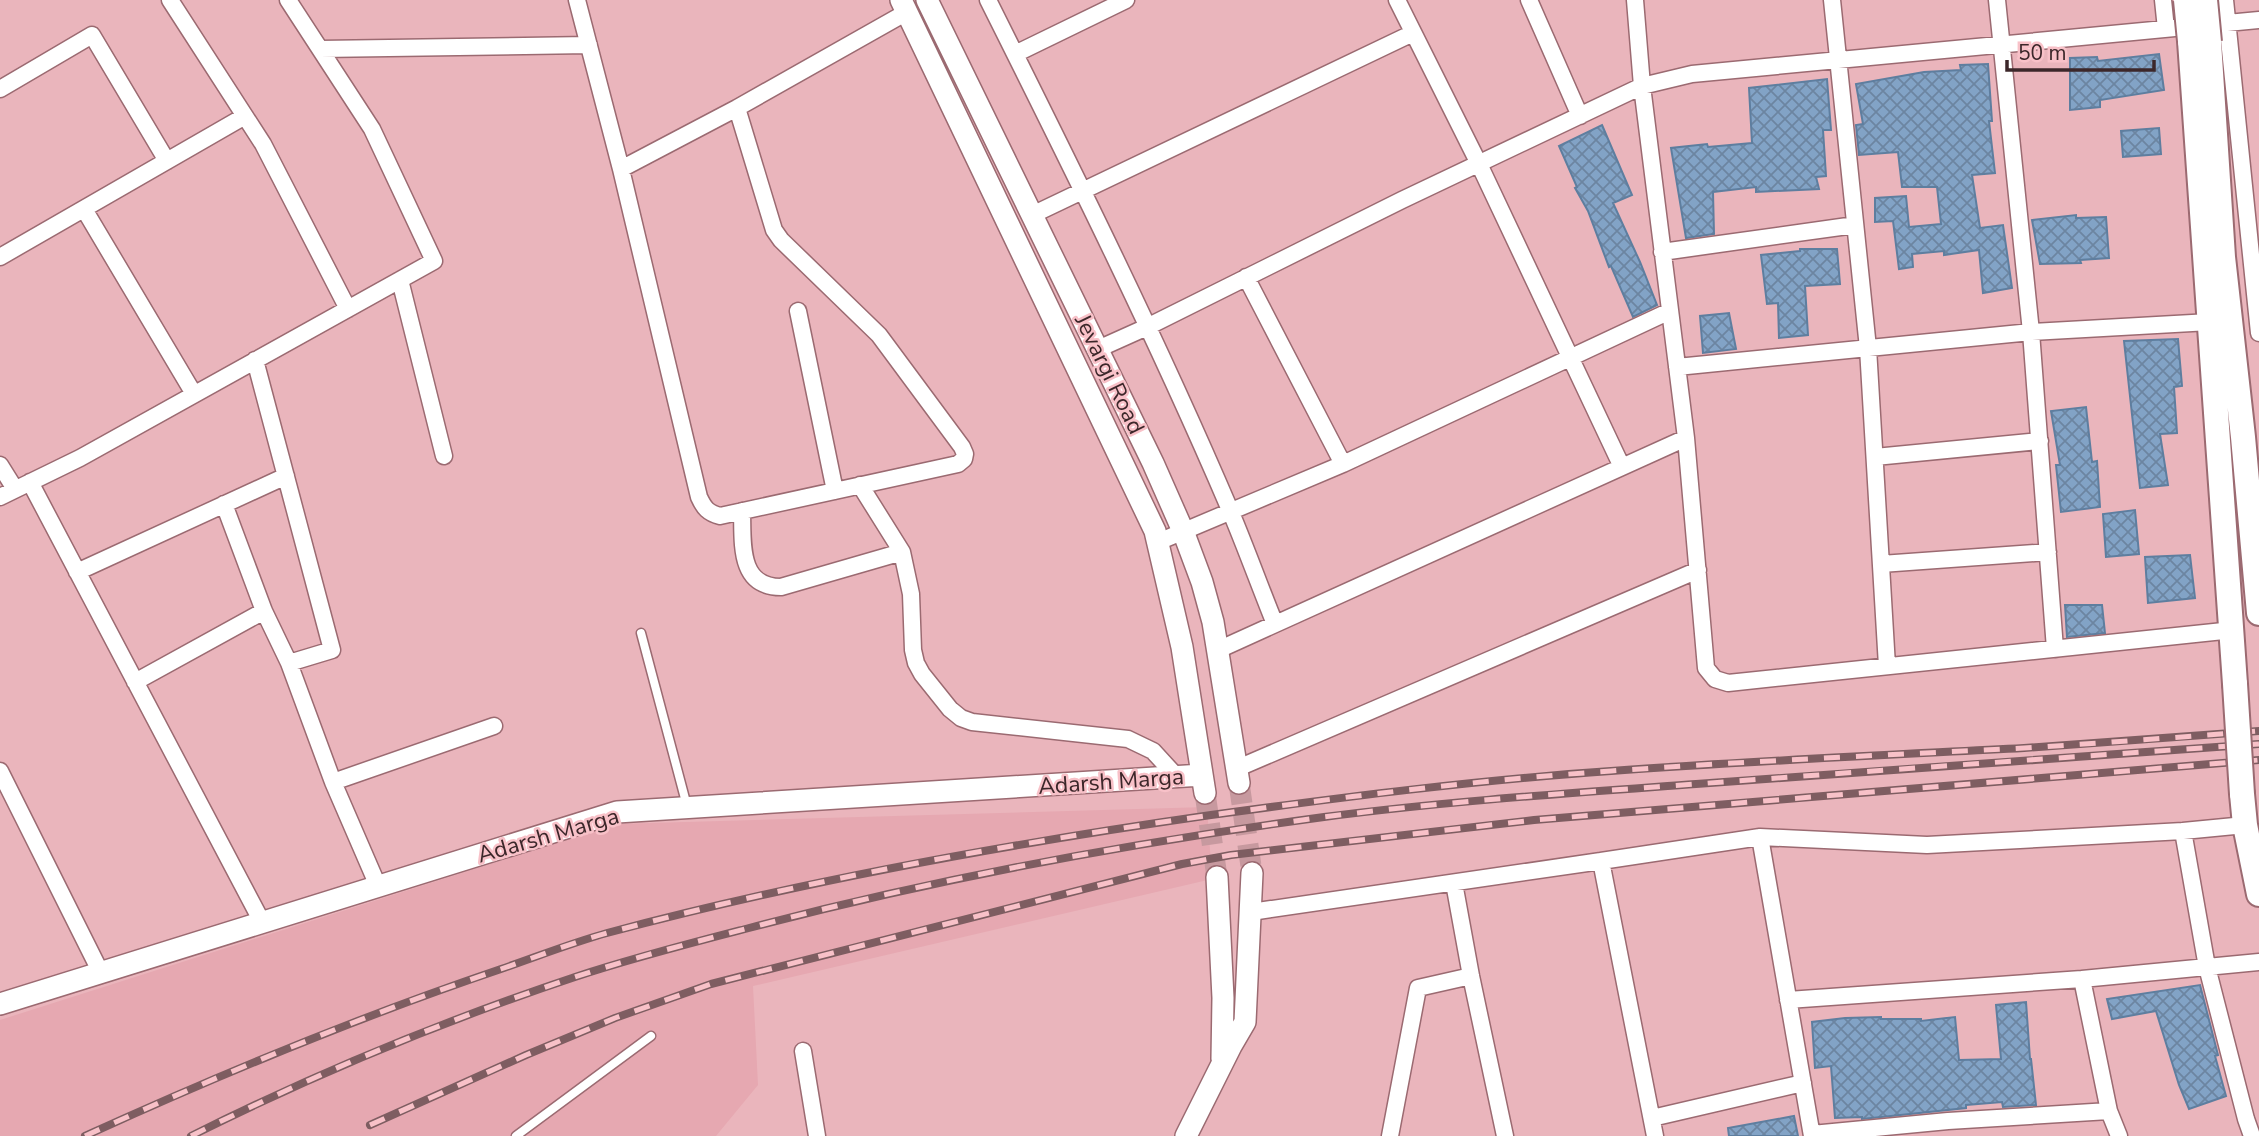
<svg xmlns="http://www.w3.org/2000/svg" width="2259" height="1136" font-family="'Nunito Sans',sans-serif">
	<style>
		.built { fill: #e6a8b1 }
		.building { fill: url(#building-cross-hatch); stroke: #5e7e9f; stroke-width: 2 }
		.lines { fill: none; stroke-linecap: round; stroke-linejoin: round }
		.secondary-tunnel { stroke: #c7999f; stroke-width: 21; stroke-dasharray: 21 10; stroke-linecap: butt }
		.lane-casing { stroke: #9b6a71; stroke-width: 11 }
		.street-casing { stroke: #9b6a71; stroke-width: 19 }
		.secondary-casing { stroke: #9b6a71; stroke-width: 24 }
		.primary-casing { stroke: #9b6a71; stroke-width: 28 }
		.lane { stroke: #fff; stroke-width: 8 }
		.street { stroke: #fff; stroke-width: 16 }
		.secondary { stroke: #fff; stroke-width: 21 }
		.primary { stroke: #fff; stroke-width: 24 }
		.rail-casing { stroke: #7e5d61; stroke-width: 8 }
		.rail { stroke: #f8c1c8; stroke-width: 5; stroke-dasharray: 16; stroke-linecap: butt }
		.primary-bridge-casing { stroke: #9b6a71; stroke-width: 28; stroke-linecap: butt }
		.primary-bridge { stroke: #fff; stroke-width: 24 }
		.labels { text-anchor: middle; stroke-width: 5; stroke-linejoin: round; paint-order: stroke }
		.street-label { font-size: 23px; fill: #3c272a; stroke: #f8c1c8 }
	</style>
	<defs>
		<pattern id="building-cross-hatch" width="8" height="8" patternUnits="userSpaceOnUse" patternTransform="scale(1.75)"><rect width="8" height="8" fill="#82a3c6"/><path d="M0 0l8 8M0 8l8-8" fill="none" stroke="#6c85a1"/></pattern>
	</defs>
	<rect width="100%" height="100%" fill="#eab5bc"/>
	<path class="built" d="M1207,807l5,72 -459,107 5,99 -42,51h-716v-116l616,-196z"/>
	<path class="building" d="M2159,54l5,36 -64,10v7l-30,3v-52l27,-1 1,4z
		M1988,64l4,57h-3l6,52 -23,2 8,53 23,-3 9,63 -29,5 -4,-43 -35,5v-4l-32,3 1,13 -14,2 -6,-48 -18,1v-24l31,-2 3,31 32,-3 -4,-37h-35l-4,-35 -39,3 -3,-30 7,-1 -7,-40 68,-12 37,-2 -1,-5z
		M1827,79l4,51h-8l3,46 -10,1 3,12 -63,3v-5l-43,5 1,42 -28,4 -15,-90 36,-4 1,3 44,-4 -3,-55z
		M1602,125l30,70 -19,8 27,59 17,43 -24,12 -22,-51 -2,1 -21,-56 -13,-23 2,-1 -18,-41z
		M2159,128l2,26 -38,3 -2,-26z
		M2076,215v3l30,-1 3,41 -29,2 1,3 -41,1 -8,-44z
		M1800,249h37l3,35 -35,2 3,49 -29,3 -1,-35 -11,1 -6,-49 39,-4z
		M1729,313l7,36 -33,4 -3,-37z
		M2178,339l4,47 -8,1 3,46 -17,1 8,51 -28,3 -16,-147z
		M2086,407l6,55 5,-1 3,46 -39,5 -5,-47h4l-9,-54z
		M2135,510l4,44 -33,3 -3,-43z
		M2190,555l5,43 -47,5 -3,-46z
		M2065,605h37l3,28 -38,4z
		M2200,985l18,70 -3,1 11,40 -37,13 -10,-24 -23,-74 -44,8 -5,-20z
		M2026,1002l4,57h1l5,46 -33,2 -1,-5 -36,3v3l-75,8 -29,3v-2l-27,1 -4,-52 -16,2 -3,-46 33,-4 36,-1v2h40v2l34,-4 4,43 42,-1 -5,-54z
		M1794,1116l4,20h-69l-1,-8z"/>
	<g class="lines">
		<path class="secondary-tunnel" d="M1239,783l13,90
			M1205,793l12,84"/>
		<defs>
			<path id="lane" d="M641,633l46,173
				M516,1136l135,-100"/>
			<path id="street" d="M170,0l93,144 85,165
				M577,0l44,169 116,-61 170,-96
				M988,0c84,168 168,337 242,510 16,38 30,77 45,114
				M1397,0l82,164 143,303
				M1529,0l51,116
				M1635,0l7,86 44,352 20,230 9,11 13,4 505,-53
				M1832,0l36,348 19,318
				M1997,0l34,332 24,317
				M2163,0l3,29
				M2225,0l34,333
				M320,49l269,-4
				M1015,54l111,-54
				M0,89l92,-54 75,126
				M621,169l78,328c5,11 9,16 21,19l238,-52 6,-5 1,-5 -3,-7 -83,-112 -98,-95 -7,-10 -37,-122
				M84,209l110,185
				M1032,215l381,-182
				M1662,252l193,-27
				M0,257l245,-141
				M1246,277l97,187
				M400,280l44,176
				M798,311l37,180
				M1098,349l49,-22 255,-127 240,-114 50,-12 567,-54
				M255,360l77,290 -43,13 44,119
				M1677,367l354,-35 179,-10
				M1875,457l165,-16
				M0,465l15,24
				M30,482l232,440
				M860,485l42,67 9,42 2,56 3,13 6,11 28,35 11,9 11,4 156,17 25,12 23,25
				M0,497l80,-39 354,-197 -62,-132 -84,-129
				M224,504l40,107 25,52
				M742,511c1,32 -4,76 39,76l121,-35
				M1158,542l185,-78 327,-153
				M1881,564l167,-12
				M77,572l209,-96
				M1218,650l468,-212
				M135,682l129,-71
				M1238,768l460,-198
				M0,771l101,202
				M2183,831l24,136 39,152 6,17
				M1760,837l52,299
				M1601,861l159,-24 167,8 256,-14 62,-6
				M1454,883l17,93 34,160
				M378,886l-45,-104 161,-56
				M1251,912l350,-51 54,275
				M1788,1000l294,-21
				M803,1051l14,85
				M2109,1111l10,25
				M1652,1118l151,-35
				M1812,1134l136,-13 161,-10 -27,-132 177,-17
				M1390,1136l28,-148 53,-12"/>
			<path id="secondary" d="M901,0l254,531 27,116 23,146
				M927,0l226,463 30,68 19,51 11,40 26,161
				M1217,877l6,121 -1,61
				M0,1004l617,-192 585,-37
				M1186,1136l45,-90 14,-24 7,-149"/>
			<path id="primary" d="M2190,41l45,643
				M2209,42l14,215 20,180 16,176
				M2242,794l3,31 14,69"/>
		</defs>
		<use href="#lane" class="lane-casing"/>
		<use href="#street" class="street-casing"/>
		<use href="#secondary" class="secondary-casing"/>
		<use href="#primary" class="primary-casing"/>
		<use href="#lane" class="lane"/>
		<use href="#street" class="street"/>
		<use href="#secondary" class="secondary"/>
		<use href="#primary" class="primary"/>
		<defs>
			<path id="rail" d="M370,1125l156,-70 89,-37 96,-34 471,-120 49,-9 303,-35 725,-60
				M85,1136c136,-62 274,-119 416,-167 35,-12 70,-26 106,-36 198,-53 400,-89 604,-118 133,-18 266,-35 400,-44 138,-10 276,-16 413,-23 79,-5 157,-11 235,-17
				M191,1136c124,-62 252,-115 384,-159 57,-19 116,-34 174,-49 189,-50 382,-85 575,-111 124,-16 248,-24 372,-33 187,-14 375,-27 563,-40"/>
		</defs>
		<use href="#rail" class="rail-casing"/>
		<use href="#rail" class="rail"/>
		<defs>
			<path id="primary-bridge" d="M2186,0l4,41
				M2205,0l4,42
				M2235,684l7,110"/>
		</defs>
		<use href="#primary-bridge" class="primary-bridge-casing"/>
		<use href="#primary-bridge" class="primary-bridge"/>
	</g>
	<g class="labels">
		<g class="street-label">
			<text transform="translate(1110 374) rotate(64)" y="8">Jevargi Road</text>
			<text transform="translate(1111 781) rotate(-4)" y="8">Adarsh Marga</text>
			<text transform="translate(548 835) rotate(-16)" y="8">Adarsh Marga</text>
		</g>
	</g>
	<path d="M2007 60v10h147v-10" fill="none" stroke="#3c272a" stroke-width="3.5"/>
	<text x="2018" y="60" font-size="21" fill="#3c272a" stroke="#f8c1c8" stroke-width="5" paint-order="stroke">50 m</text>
</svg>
